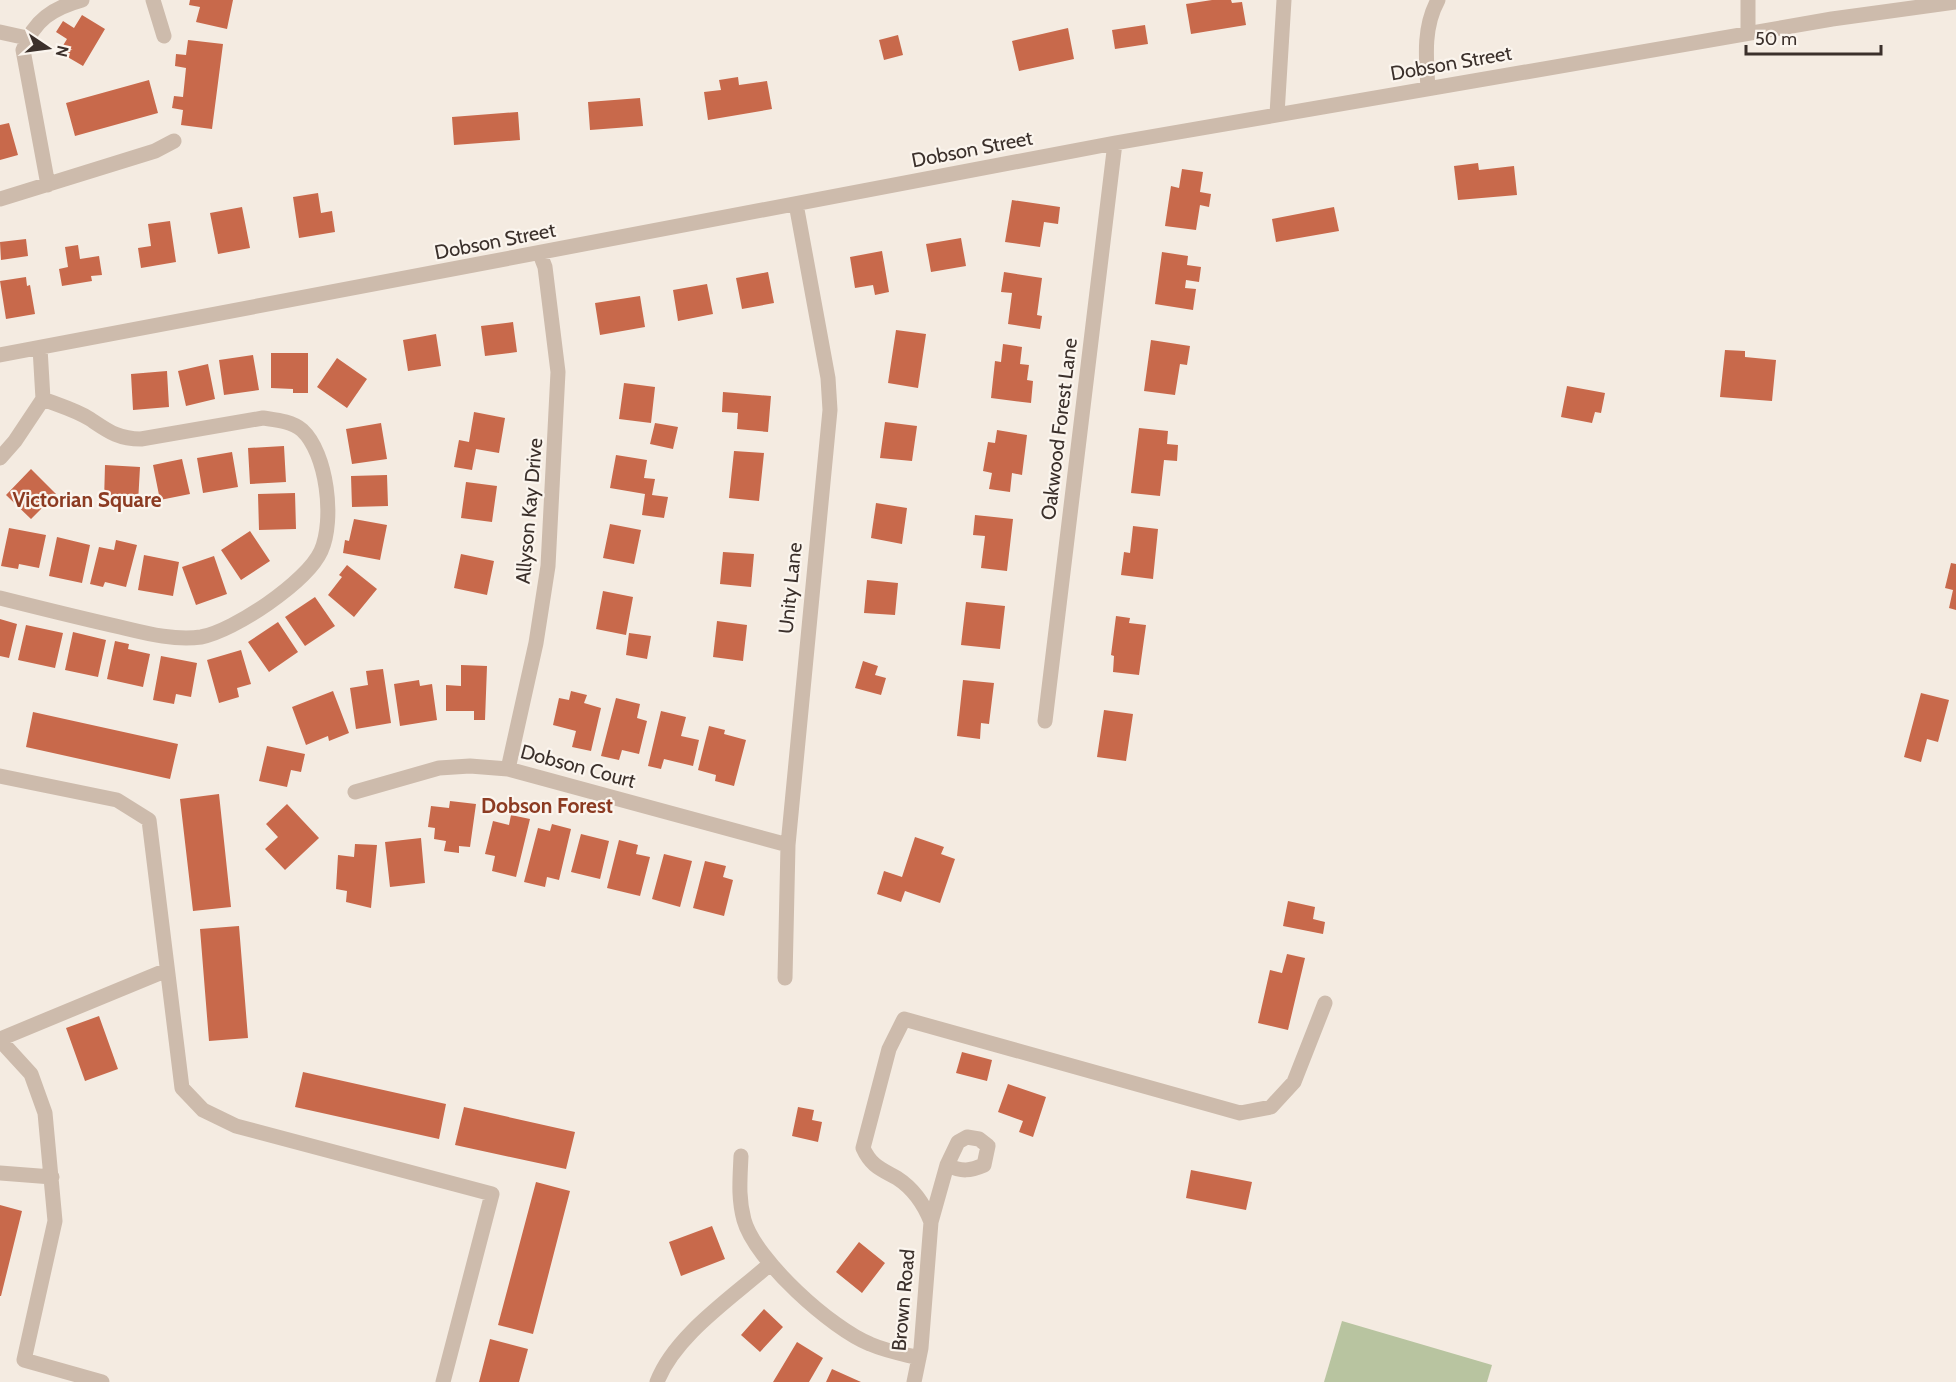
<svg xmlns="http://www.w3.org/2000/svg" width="1956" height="1382" font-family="Cabin,sans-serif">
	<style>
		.green { fill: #b8c4a0 }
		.building { fill: #c8694b }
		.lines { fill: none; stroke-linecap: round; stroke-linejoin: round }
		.minor { stroke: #cdbbac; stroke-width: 15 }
		.labels { text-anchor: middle; stroke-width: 4.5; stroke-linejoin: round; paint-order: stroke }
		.street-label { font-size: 20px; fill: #3b302b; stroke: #fbf5ee }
		.neighbourhood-label { font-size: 21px; font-weight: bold; fill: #8c3b22; stroke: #fbf5ee }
	</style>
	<rect width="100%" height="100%" fill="#f4ebe1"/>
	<path class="green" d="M1342,1321l150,44 -5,17h-163z"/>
	<path class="building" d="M190,0h43l-6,29 -31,-7 4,-15 -11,-2z
		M1212,0h19l1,3 10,-1 4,23 -55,9 -5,-30z
		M82,15l23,14 -22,37 -24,-14 8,-13 -11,-7 7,-11 11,7z
		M1145,25l3,19 -33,5 -3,-19z
		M1068,28l6,31 -55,12 -7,-30z
		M898,35l5,20 -19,5 -5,-20z
		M188,40l35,4 -11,85 -31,-4 2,-15 -11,-2 2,-12 9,1 3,-29 -11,-2 1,-12 10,1z
		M738,77l1,8 28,-4 5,28 -64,11 -4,-28 17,-2 -2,-10z
		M149,80l9,33 -83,23 -9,-33z
		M640,98l3,28 -53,4 -2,-28z
		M518,112l2,28 -66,5 -2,-28z
		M9,123l9,32 -18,5v-35z
		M1478,163l1,7 35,-4 3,29 -59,5 -4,-34z
		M1182,169l21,3 -3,20 11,2 -2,13 -9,-2 -4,25 -31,-4 6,-40 8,2z
		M318,193l3,20 11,-2 3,21 -36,6 -6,-41z
		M1012,200l48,7 -2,17 -14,-2 -4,25 -35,-5z
		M242,207l8,41 -32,6 -8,-41z
		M1334,207l5,24 -63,11 -4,-23z
		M170,221l6,41 -35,6 -3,-20 13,-2 -3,-22z
		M961,238l5,28 -35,6 -5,-28z
		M26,239l2,17 -27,4 -1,-18z
		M78,245l2,14 19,-3 3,19 -11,1 1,5 -30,5 -3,-17 9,-2 -3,-20z
		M882,251l7,41 -14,3 -2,-10 -18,3 -5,-31z
		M1162,252l26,4 -1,9 14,2 -2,15 -13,-2 -1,8 11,1 -3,21 -38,-6z
		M768,272l6,31 -32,6 -6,-31z
		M1004,272l38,6 -5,37 5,1 -2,13 -32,-5 4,-31 -11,-1z
		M26,277l1,9 3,-1 5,29 -29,5 -6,-38z
		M707,284l6,30 -35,7 -5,-31z
		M640,296l5,31 -45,8 -5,-32z
		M513,322l4,30 -32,4 -4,-30z
		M896,330l30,4 -8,54 -30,-5z
		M436,334l5,32 -33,5 -5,-31z
		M1151,340l39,6 -3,19 -7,-1 -5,31 -31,-4z
		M1003,344l19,3 -2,17 9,1 -2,15 6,1 -2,22 -40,-5 4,-37 6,1z
		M1725,350l20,1v6l31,3 -4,41 -52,-4z
		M271,353h37v40h-15v-4l-22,-1z
		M253,355l6,35 -35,5 -5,-35z
		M337,358l30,21 -20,29 -30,-21z
		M208,364l7,35 -29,7 -8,-35z
		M167,371l2,36 -36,3 -2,-36z
		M624,383l31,4 -4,36 -32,-4z
		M1567,386l38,7 -4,20 -6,-1 -3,11 -31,-6z
		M723,392l48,4 -3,36 -31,-3 1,-16 -16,-1z
		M474,412l31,6 -6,35 -23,-4 -4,21 -18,-3 5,-27 10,2z
		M885,422l32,4 -5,35 -32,-3z
		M381,423l6,36 -35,5 -6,-35z
		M655,423l23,4 -5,22 -23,-5z
		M1139,428l29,3 -1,13 11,1 -1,16 -13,-1 -4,36 -29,-3z
		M997,430l30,5 -5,40 -10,-2 -2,19 -21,-3 3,-16 -9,-2 5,-29 7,1z
		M284,446l2,36 -36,2 -2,-36z
		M734,451l30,2 -5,48 -30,-3z
		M232,452l6,35 -35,6 -6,-35z
		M616,455l31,5 -3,18 11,1 -3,16 16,2 -4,21 -22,-3 3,-21 -35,-6z
		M182,459l8,35 -30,6 -7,-35z
		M105,465l35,2 -2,36 -34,-2z
		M31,469l25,25 -25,25 -25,-24z
		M387,475l1,31 -36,1 -1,-31z
		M466,482l31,4 -5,36 -31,-4z
		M295,493l1,36 -37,1 -1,-36z
		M876,503l31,5 -5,36 -31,-6z
		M975,515l38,4 -6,52 -26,-3 4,-32 -12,-1z
		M354,519l33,6 -7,35 -37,-7 2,-13 4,1z
		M610,524l31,6 -7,34 -31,-6z
		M1133,526l25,3 -5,50 -32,-4 3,-23 6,1z
		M9,528l37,7 -7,33 -20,-4 -1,5 -17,-3z
		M250,531l20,30 -29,19 -20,-30z
		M57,537l33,8 -8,38 -33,-7z
		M116,540l21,5 -11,42 -21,-5 -2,5 -13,-3 9,-37 15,3z
		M723,552l31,2 -3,33 -31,-3z
		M461,554l33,7 -7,34 -33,-7z
		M144,555l35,7 -6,34 -35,-6z
		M214,556l13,38 -31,11 -14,-38z
		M1951,563l5,1v46l-7,-2 4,-18 -8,-2z
		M347,565l30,24 -23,28 -26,-22 14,-18 -3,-2z
		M867,580l31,3 -3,32 -31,-2z
		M603,591l30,6 -7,38 -30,-6z
		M315,597l20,29 -30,20 -20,-29z
		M966,602l39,4 -5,43 -39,-4z
		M1116,616l14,2 -1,5 17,2 -7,50 -26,-3 1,-16 -3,-1z
		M0,619l17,5 -8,34 -9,-2z
		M717,621l30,4 -4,36 -30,-4z
		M278,622l20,30 -29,20 -21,-30z
		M26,625l37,8 -8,35 -37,-8z
		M73,632l33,8 -8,37 -33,-7z
		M629,633l22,3 -4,23 -21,-4z
		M115,641l14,3 -1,5 22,5 -7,33 -36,-8z
		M241,650l10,34 -14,4 2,9 -20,6 -12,-43z
		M161,656l36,7 -6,34 -15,-3 -2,10 -21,-4z
		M863,661l15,5 -3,9 11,3 -5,17 -26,-7z
		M461,665l26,1 -2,54h-11v-9h-28v-26l15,1z
		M383,669l8,54 -35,6 -6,-41 18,-3 -2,-14z
		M419,680l1,6 12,-2 5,36 -37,6 -6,-42z
		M963,680l31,3 -5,41 -8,-1 -1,16 -23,-3z
		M333,691l16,42 -20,8 -1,-5 -22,9 -14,-38z
		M571,691l16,4 -3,8 17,5 -10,43 -19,-4 4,-16 -23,-6 6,-27 10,2z
		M1921,693l28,7 -11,42 -11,-3 -6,23 -17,-5z
		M616,698l24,6 -3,14 10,3 -8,33 -17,-4 -3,10 -18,-4z
		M1104,710l29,4 -7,47 -29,-4z
		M661,711l25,6 -5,19 18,4 -6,26 -29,-7 -3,10 -13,-3z
		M33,712l145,32 -8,35 -144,-32z
		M709,726l16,4 -1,4 22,6 -12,46 -19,-5 1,-6 -18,-5z
		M267,746l38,8 -4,18 -10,-2 -4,17 -28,-6z
		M219,794l12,113 -38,4 -13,-112z
		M450,801l26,3 -6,43 -11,-1v7l-15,-2 2,-10 -12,-2 1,-11 -7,-1 3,-21 18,2z
		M287,804l32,34 -34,32 -20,-21 13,-12 -12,-13z
		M511,815l19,4 -14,58 -24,-6 3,-15 -10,-2 8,-33 16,4z
		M552,824l19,5 -12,51 -12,-3 -2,10 -21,-5 14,-54 12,3z
		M581,834l28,7 -9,38 -29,-7z
		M915,837l29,10 -3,7 14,5 -15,44 -35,-12 -4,11 -24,-8 7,-23 18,6z
		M421,838l4,45 -35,4 -5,-45z
		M619,840l19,5 -2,9 14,3 -10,39 -33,-8z
		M355,844l22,1 -6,63 -25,-6 1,-11 -11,-2 2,-34 16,2z
		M664,854l28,7 -12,46 -28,-8z
		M705,861l21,5 -3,11 10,3 -9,36 -31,-8z
		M1288,901l27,6 -2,12 12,3 -2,12 -40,-8z
		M239,926l9,112 -39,3 -9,-112z
		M1287,954l18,4 -17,72 -30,-7 12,-53 12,3z
		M99,1016l19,53 -33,12 -19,-53z
		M962,1052l30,8 -5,21 -31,-8z
		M303,1072l143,32 -7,35 -144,-32z
		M1008,1084l38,13 -13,40 -14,-5 4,-11 -25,-9z
		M464,1107l111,25 -9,37 -111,-24z
		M798,1107l16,3 -2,10 10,2 -4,20 -26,-6z
		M1191,1170l61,12 -6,28 -60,-12z
		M536,1182l34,9 -37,143 -35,-9z
		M0,1205l22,6 -21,85h-1z
		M712,1226l13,33 -44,17 -12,-34z
		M859,1242l26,21 -23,30 -26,-21z
		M764,1309l19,18 -23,25 -19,-17z
		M490,1339l38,10 -9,33h-40z
		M797,1342l26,16 -14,24h-36z
		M832,1369l29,13h-35z"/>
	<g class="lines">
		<path class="minor" d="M153,0l11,36
			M0,32l27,6
			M1748,33v-33
			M1428,88c-2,-30 -5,-61 10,-88
			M1277,114l7,-114
			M48,185l-25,-135c11,-30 30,-42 59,-50
			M0,199l155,-48 19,-10
			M40,348l3,51
			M0,355l1115,-212 717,-124 124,-17
			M0,458l15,-17 28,-42c15,6 33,11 47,20 18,12 28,20 51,20l122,-21c13,2 28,3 39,12 25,23 33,90 19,121 -14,31 -87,80 -120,86 -26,4 -56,-4 -81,-10 -40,-9 -80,-19 -120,-29
			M1045,721l70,-578
			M508,769l28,-126 12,-77 10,-194 -13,-105 -5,-13
			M0,776l117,24 32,20 33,268 21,22 33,16 256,68 -49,188
			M355,792l84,-24 31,-2 38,3 280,76
			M785,978l3,-133 42,-435 -2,-32 -32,-174
			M0,1039l167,-69
			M0,1040l31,34 14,39 10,108 -31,139 78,22
			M741,1156c-1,23 -3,42 3,64 11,40 88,109 126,124 16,7 33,10 49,14
			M0,1173l52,4
			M931,1222c-7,-18 -17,-33 -34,-44 -16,-9 -26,-12 -34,-30l26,-99 15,-30 336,94 31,-6 23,-25 31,-79
			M657,1382c18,-47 76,-85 113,-118
			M914,1382l7,-34 10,-126 16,-57 11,-23 9,-5 12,2 9,7 -4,19c-14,6 -22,7 -37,0"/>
	</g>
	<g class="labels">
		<g class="street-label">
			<text transform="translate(1451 63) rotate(-10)" y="7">Dobson Street</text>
			<text transform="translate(972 149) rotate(-11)" y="7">Dobson Street</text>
			<text transform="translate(495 241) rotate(-11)" y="7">Dobson Street</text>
			<text transform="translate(1059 429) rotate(-83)" y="7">Oakwood Forest Lane</text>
			<text transform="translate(529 511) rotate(-85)" y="7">Allyson Kay Drive</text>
			<text transform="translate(790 588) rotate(-84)" y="7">Unity Lane</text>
			<text transform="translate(578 766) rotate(15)" y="7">Dobson Court</text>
			<text transform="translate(903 1300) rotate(-85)" y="7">Brown Road</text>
		</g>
		<g class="neighbourhood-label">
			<text x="87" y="507">Victorian Square</text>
			<text x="547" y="813">Dobson Forest</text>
		</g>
	</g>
	<g transform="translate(48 48) rotate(103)" stroke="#fbf5ee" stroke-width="4.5" paint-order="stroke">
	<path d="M0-4.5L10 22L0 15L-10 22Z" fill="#3b302b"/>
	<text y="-9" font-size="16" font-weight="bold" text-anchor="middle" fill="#3b302b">N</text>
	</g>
	<path d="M1746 45v9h135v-9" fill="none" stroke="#3b302b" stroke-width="3"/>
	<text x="1755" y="45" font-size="18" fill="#3b302b" stroke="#fbf5ee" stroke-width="4.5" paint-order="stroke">50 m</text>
</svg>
